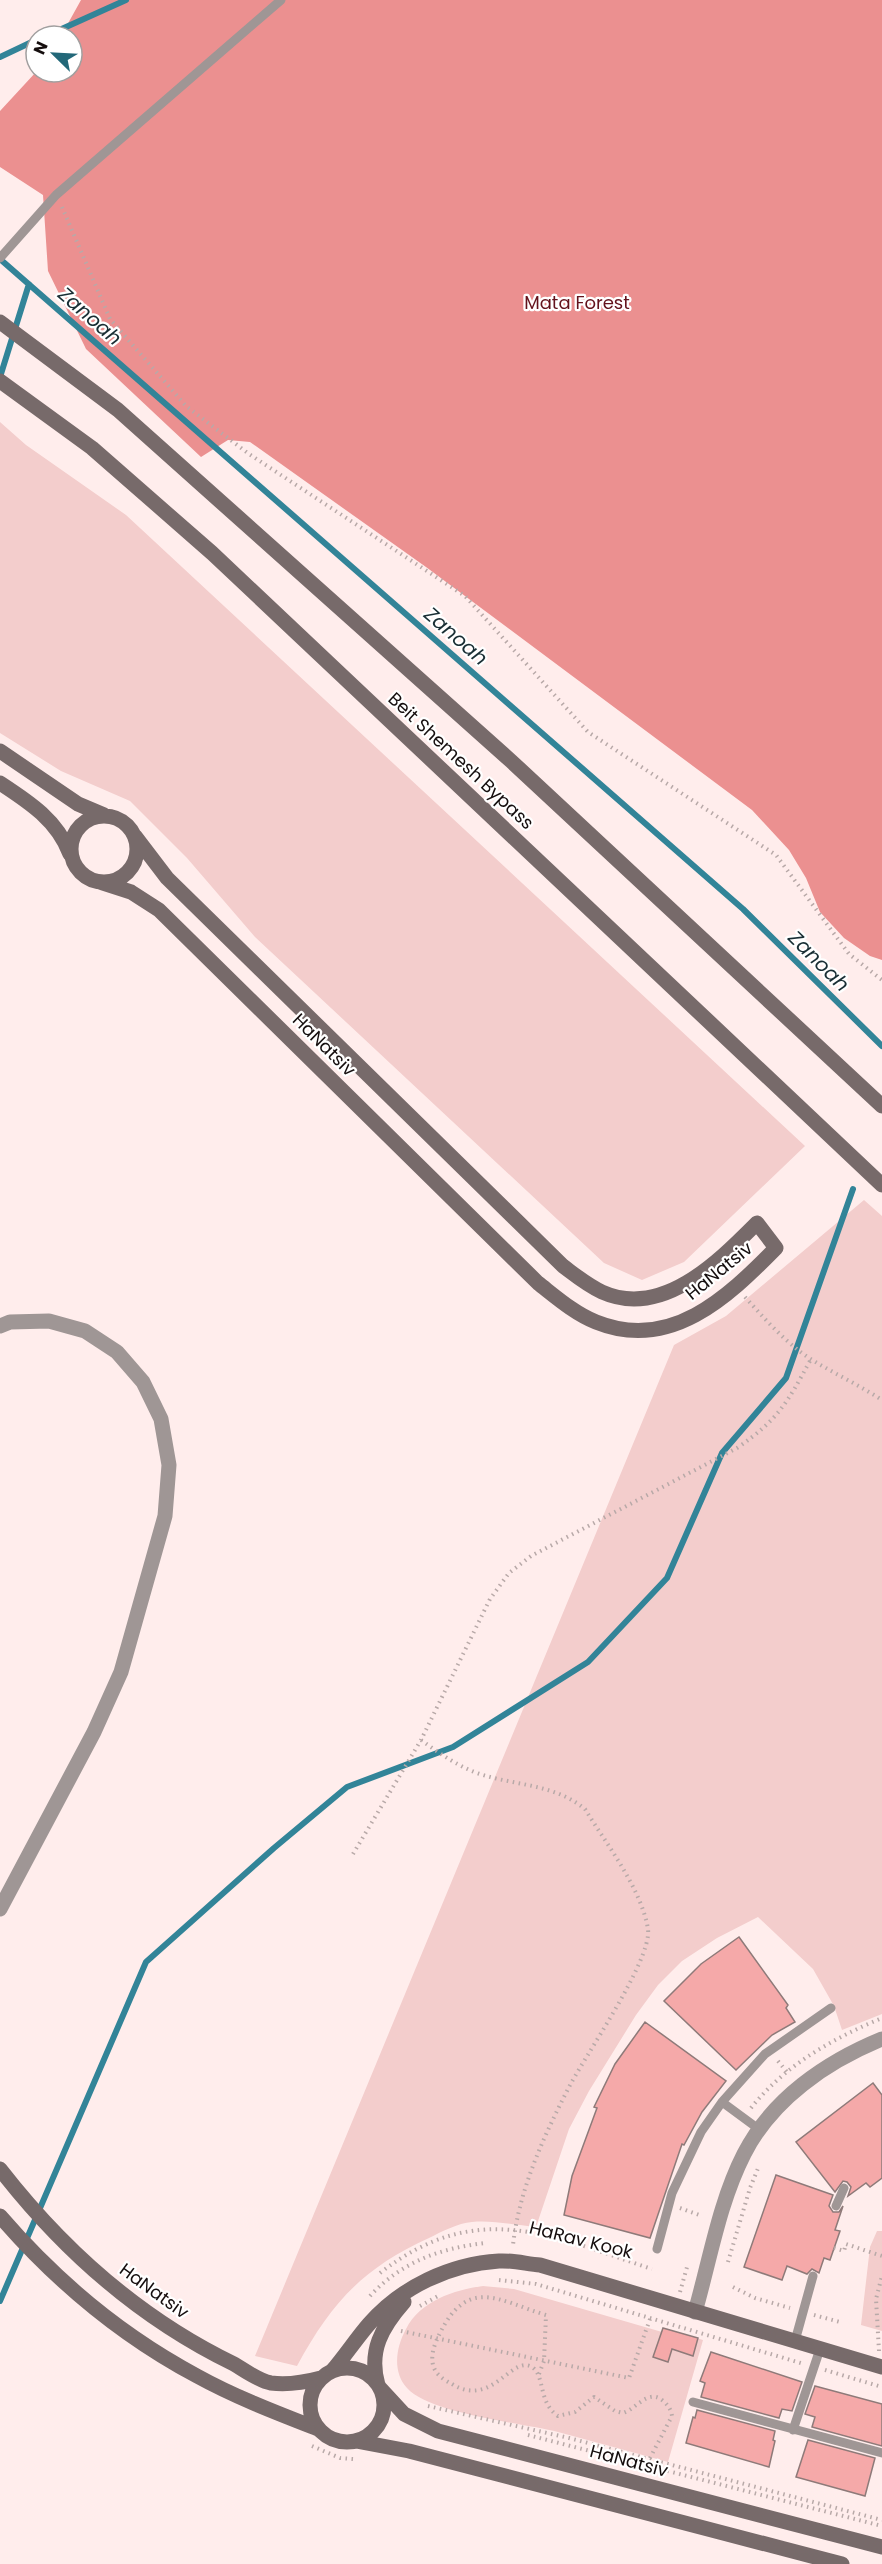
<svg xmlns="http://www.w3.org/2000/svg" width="882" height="2564" font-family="Poppins,sans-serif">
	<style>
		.green { fill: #f3cdcc }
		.forest { fill: #eb9090 }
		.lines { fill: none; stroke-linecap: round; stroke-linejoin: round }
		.stream { stroke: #328498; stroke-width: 6 }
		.building { fill: #f5a9a9; stroke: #8e7a79; stroke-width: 1.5 }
		.path { stroke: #b8a9a8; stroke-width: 4; stroke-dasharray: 1.5 4.5; stroke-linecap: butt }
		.lane { stroke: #9f9695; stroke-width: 9 }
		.street { stroke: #9f9695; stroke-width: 15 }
		.secondary { stroke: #776a6a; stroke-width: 15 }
		.labels { text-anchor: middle; stroke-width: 4.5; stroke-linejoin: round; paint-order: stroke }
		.park-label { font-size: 18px; fill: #63121c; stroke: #fff }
		.street-label { font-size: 18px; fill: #150e0e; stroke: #fff }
		.water-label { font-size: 20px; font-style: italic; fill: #192e34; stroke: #fff }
	</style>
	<rect width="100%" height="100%" fill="#ffedec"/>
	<path class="green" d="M0,422l26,23 100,70 679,631 -121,116 -42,18 -38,-17 -349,-326 -68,-79 -57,-57 -69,-30 -61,-38z
		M864,1200l18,16v798l-40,16 -8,-24 -21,-37 -55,-52 -41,21 -35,23 -24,24 -22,30 -47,76 -20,38 -33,98c-21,-2 -44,-7 -64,-5 -14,1 -31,10 -43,16 -66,30 -98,65 -132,128l-42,-10 419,-1011 52,-29z
		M877,2231h5v100l-21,-6 9,-78z
		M483,2286l31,3 148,43 1,-4 40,12 -35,122c-36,-10 -73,-20 -110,-30 -35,-9 -128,-18 -151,-44 -15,-16 -11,-41 -1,-59 14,-28 48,-39 77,-43z"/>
	<path class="forest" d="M81,0h801v960l-12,-4 -26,-18 -24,-26 -14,-34 -17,-28 -37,-40 -326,-243 -176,-125 -22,-2 -27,17 -115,-108 -38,-78 -5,-76 -43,-28v-56l36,-39h36v-36h-11z"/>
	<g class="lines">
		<path class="stream" d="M46,36l80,-36
			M0,57l36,-17
			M0,259l743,650 139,137
			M0,377l29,-93
			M0,2301l146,-339 128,-114 73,-61 106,-40 135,-85 79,-84 55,-125 64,-75 67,-189"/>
	</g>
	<path class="building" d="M739,1937l49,68 -2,3 9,14 -23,13 -36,35 -72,-69 37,-37z
		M645,2022l81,59 -24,31 -18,33 -2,-1 -32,94 -86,-23 8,-39 25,-68 -3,-1 21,-43z
		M873,2083l9,12v83l-12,9 -4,-4 -18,13 3,-9 -4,-5 -4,-1 -8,11 -39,-50z
		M776,2175l57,20 -4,11 4,6h6l4,-6 -8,24 5,1 -10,29 -6,-2 -5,15 -7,-4 -5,5 -20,-8 -5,14 -38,-13z
		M663,2328l35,10 -5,18 -21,-7 -4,13 -15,-5z
		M711,2352l91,30 -10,29 -10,-2 -3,9 -78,-21 4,-14 -5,-2z
		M815,2386l67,18v42l-70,-19 3,-10 -10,-3z
		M697,2410l78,21 -2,9 2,1 -6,26 -83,-24 7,-26 2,1z
		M808,2440l67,18 -10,38 -69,-19z"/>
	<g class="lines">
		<path class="path" d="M62,207l48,112 76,87 63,48 216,142 123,136 188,123 73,99 33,26
			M745,1297c20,22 39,44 64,61 24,15 50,27 73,42
			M421,1740c18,13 35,25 56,33 37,13 76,10 108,36 22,36 56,79 63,120 4,32 -65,129 -81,162 -25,49 -48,100 -54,154
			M353,1854l68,-114 69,-141 19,-26 22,-17 206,-108c42,-29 50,-45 74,-89
			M778,2061l9,11
			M751,2108c34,-43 81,-69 131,-90
			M680,2208l22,8
			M834,2248l10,3 2,-7 36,12
			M728,2262l22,-74 9,-22
			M380,2273c97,-75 169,-38 272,-4
			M499,2280l37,4 268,80
			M733,2287l22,11 35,10
			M680,2292l7,-25
			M370,2296c31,-34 71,-48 115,-53
			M420,2306l20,-11
			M814,2315l26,7
			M401,2331l228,47 21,-59
			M879,2351l-3,-52 6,-23
			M825,2370l57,17
			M539,2374l5,-13 2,-46c-47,-14 -78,-40 -107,20 -5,10 -10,24 -4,35 3,6 11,11 17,14 39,24 58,-26 78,-18 16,7 7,36 28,50l17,-4 19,-15 21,14 8,2c13,-4 25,-24 39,-13 5,4 9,9 10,16l-23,44
			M428,2406l141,32 313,82
			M528,2435l354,91
			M312,2446l28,12 13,1"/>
		<path class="lane" d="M0,258l56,-63 225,-195
			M722,2102l38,28
			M836,2206l8,-18
			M657,2249l15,-56 29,-61 21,-30 43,-48 66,-46
			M795,2341l18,-65
			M693,2402l189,51
			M793,2430l27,-81"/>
		<path class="street" d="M0,1326l10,-4 39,-1 36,10 32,21 26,30 18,37 8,46 -4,51 -44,156 -27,60 -94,177
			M695,2312c15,-52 24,-109 49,-158 28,-55 82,-92 138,-115"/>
		<path class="secondary" d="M0,322l118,88 393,351 371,345
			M0,381l92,67 120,105 670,632
			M0,751l78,53 26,11
			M0,783c29,19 57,37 70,71
			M71 849a33 33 0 1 1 66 0a33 33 0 1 1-66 0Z
			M100,882l31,10 28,18 379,373c18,14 36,30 58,39 74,30 131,-24 180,-74l-19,-25c-39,39 -95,96 -155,69 -15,-7 -27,-17 -39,-26l-396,-388 -32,-42
			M0,2169c63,81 141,150 234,195 10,6 25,17 37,19 15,2 35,-1 50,-5
			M0,2216c56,65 122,120 197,160 38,21 80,37 121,53
			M310 2405a37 37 0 1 1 74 0a37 37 0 1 1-74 0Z
			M332,2371c13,-15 24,-32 37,-47 32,-37 81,-60 130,-63 13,-1 28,3 41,4l342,102
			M378,2385c-10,-34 4,-58 26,-83
			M380,2388l24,26 34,17 444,116
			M356,2441l53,10 433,113"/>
	</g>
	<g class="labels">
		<g class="park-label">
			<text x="577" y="309">Mata Forest</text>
		</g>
		<g class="street-label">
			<text transform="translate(461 761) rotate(43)" y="6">Beit Shemesh Bypass</text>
			<text transform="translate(324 1045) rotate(45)" y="6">HaNatsiv</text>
			<text transform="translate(719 1271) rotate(-39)" y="6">HaNatsiv</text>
			<text transform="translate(581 2240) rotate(14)" y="6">HaRav Kook</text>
			<text transform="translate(154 2291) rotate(36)" y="6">HaNatsiv</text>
			<text transform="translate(629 2461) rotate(15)" y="6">HaNatsiv</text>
		</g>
		<g class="water-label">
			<text transform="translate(90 316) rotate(41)" y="7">Zanoah</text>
			<text transform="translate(456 636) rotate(41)" y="7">Zanoah</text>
			<text transform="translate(819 961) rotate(45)" y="7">Zanoah</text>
		</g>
	</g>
	<g transform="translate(54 54) rotate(294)"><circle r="28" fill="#ffffff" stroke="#a19f9f" stroke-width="1.5"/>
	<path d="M0-4.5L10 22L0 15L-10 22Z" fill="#236879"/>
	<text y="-9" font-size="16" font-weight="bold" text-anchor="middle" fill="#150e0e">N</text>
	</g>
</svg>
